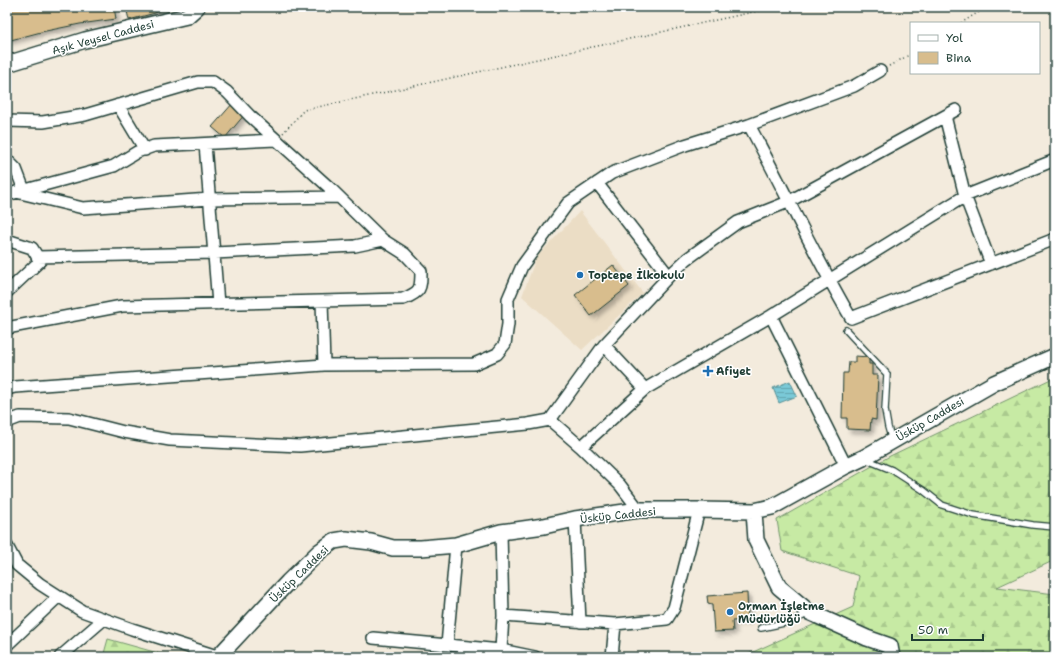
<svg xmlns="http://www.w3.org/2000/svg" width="1062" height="664" font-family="'Shantell Sans',sans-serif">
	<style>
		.built { fill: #ebddc5 }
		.forest { fill: url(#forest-firs); stroke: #73946c }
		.water { fill: url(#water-rules); stroke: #569196 }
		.building { fill: #d8bd8d; stroke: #1f3d34; filter: url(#shadow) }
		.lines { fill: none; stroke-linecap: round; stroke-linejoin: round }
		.lane-casing { stroke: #1f3d34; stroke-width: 8 }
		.street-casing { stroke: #1f3d34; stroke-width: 14 }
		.secondary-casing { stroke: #1f3d34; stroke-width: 18 }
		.path { stroke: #1f3d34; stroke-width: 1.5; stroke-dasharray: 1 3; stroke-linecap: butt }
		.lane { stroke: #fff; stroke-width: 5.5 }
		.street { stroke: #fff; stroke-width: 11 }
		.secondary { stroke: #fff; stroke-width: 15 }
		.poi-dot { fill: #1f6fb2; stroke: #fff; stroke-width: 1.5 }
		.labels { text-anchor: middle; stroke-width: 3; stroke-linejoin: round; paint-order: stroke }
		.street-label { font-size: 11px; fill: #1f3d34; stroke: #fff }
		.poi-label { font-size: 11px; font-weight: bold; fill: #1f3d34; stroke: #fff; text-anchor: start }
	</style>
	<defs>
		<pattern id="forest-firs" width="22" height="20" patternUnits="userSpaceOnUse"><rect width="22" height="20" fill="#c7eaa4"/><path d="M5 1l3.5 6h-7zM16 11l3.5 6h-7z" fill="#aaca8e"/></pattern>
		<pattern id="water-rules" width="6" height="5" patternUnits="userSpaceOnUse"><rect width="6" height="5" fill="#7ac9d7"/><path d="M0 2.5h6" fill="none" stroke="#63a4af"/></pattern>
		<filter id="shadow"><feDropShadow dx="3.5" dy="3.5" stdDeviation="2" flood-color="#0004"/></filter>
	</defs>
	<rect width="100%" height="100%" fill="#f3ebdd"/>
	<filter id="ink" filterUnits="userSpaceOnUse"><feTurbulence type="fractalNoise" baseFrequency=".025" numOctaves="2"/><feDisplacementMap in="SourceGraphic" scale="8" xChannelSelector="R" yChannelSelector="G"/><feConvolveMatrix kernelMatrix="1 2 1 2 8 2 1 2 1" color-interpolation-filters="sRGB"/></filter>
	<g filter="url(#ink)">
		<path class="built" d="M580,211l63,82 -61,57 -60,-54 14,-38z"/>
		<path class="forest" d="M1055,377v183l-58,27 58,7v63h-313l111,-50 6,-31 -77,-25 -5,-31 113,-64z
			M108,639l64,18h-69z"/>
		<path class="water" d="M790,381l7,15 -18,7 -6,-15z"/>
		<path class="building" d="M7,7h107l2,12 -36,5 -39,8 -34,9z
			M126,7h40l-11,6 -26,7z
			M233,103l12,11 -20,24 -13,-11z
			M613,265l16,21 -38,30 -16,-21z
			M855,356l14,1v7h3v11h6l-2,45 -5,-1 -1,11 -23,-1v-11h-5l1,-45h5l1,-11h6z
			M747,593l1,27 -16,1 1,10 -19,1 -2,-27 -4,-1 -1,-8z
			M376,653l21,2v2h-21z"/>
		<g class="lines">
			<defs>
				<path id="lane" d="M846,330l41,44 -2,36 3,17 4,14
					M865,459l27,11 31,20 19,15 31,10 60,10 22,2
					M761,628l32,-7 16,-8"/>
				<path id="street" d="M118,105l27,45
					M945,116l20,80 26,68
					M7,121l36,1 42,-7 113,-33h15l14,10 23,24 81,73 52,51 22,14 16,17c0,18 0,21 -18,28l-281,7 -110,21 -5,2
					M749,125l105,-39 26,-15
					M205,144l13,160
					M7,160l9,9 8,21
					M597,183l72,93
					M16,192l67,16 127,-9 129,-2
					M7,195l107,-29 23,-14 17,-6 122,-6
					M7,240l25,8 8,13 -33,31
					M37,257l177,-4 141,-7 28,-6
					M322,301l2,64
					M771,316l75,150
					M604,345l41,44
					M7,389l8,-2 309,-22 150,-1 23,-10 8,-10 3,-20v-25l14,-33 46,-63 44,-30 73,-28 64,-20c35,64 65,130 102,193l204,-79
					M550,420l31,27 39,38 19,25
					M7,422l13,-5 49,1 55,14 46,8 130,6 228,-22 22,-4 54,-75 65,-69 18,-17 51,-37 50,-20 168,-92
					M581,447l64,-58 126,-73 194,-120 90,-36
					M575,519l5,103
					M7,546l10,19 23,19 42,27 50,18 88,28
					M503,616l112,8 52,-5 7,-11 25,-98
					M373,638l128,12 34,7
					M7,645l52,-49
					M447,645l9,-100
					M501,650l2,-34 -2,-84
					M60,657l44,-38
					M612,657l3,-33"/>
				<path id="secondary" d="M7,64l78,-24 102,-24 10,-9
					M754,511l2,29 23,47 30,25 58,26 23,8 2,11
					M218,657l70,-75 32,-31 14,-10 12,-2 25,3 22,6h28l35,-3 45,-13 43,-6 31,-7 64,-9h60l55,1 18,-4 74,-41 17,-8 131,-75 61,-27"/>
			</defs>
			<use href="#lane" class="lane-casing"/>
			<use href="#street" class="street-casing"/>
			<use href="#secondary" class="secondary-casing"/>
			<path class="path" d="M961,23l26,-16
				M889,66l22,-12
				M283,133l21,-23 472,-103"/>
			<use href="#lane" class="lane"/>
			<use href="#street" class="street"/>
			<use href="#secondary" class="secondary"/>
		</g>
	</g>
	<g class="poi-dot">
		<circle cx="580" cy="275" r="4"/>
		<path d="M706 365h4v4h4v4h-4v4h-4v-4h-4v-4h4z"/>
		<circle cx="730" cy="612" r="4"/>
	</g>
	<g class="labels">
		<g class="street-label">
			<text transform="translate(103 37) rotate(-15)" y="4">Aşık Veysel Caddesi</text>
			<text transform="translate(930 419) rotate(-30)" y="4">Üsküp Caddesi</text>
			<text transform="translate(618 515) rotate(-6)" y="4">Üsküp Caddesi</text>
			<text transform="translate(299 574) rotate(-44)" y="4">Üsküp Caddesi</text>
		</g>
		<g class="poi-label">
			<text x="588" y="279">Toptepe İlkokulu</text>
			<text x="716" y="375">Afiyet</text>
			<text x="738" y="610">Orman İşletme<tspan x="738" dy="13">Müdürlüğü</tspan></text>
		</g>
	</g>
	<rect width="1062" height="664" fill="none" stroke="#fff" stroke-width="24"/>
	<rect x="12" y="12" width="1038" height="640" fill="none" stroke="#1f3d34" stroke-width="1.5" filter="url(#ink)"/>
	<rect x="910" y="22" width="130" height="52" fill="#ffffff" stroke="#a5b1ae"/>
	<rect x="918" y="35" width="20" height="6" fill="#ffffff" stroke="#a5b1ae"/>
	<text x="946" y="42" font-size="12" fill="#1f3d34">Yol</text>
	<rect x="918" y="52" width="20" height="12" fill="#d8bd8d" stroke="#a5b1ae"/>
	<text x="946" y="62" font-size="12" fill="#1f3d34">Bina</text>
	<path d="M912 634v6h71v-6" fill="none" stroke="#1f3d34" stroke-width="2"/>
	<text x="918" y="634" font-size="12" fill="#1f3d34" stroke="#ffffff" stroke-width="3" paint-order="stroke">50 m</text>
</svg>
